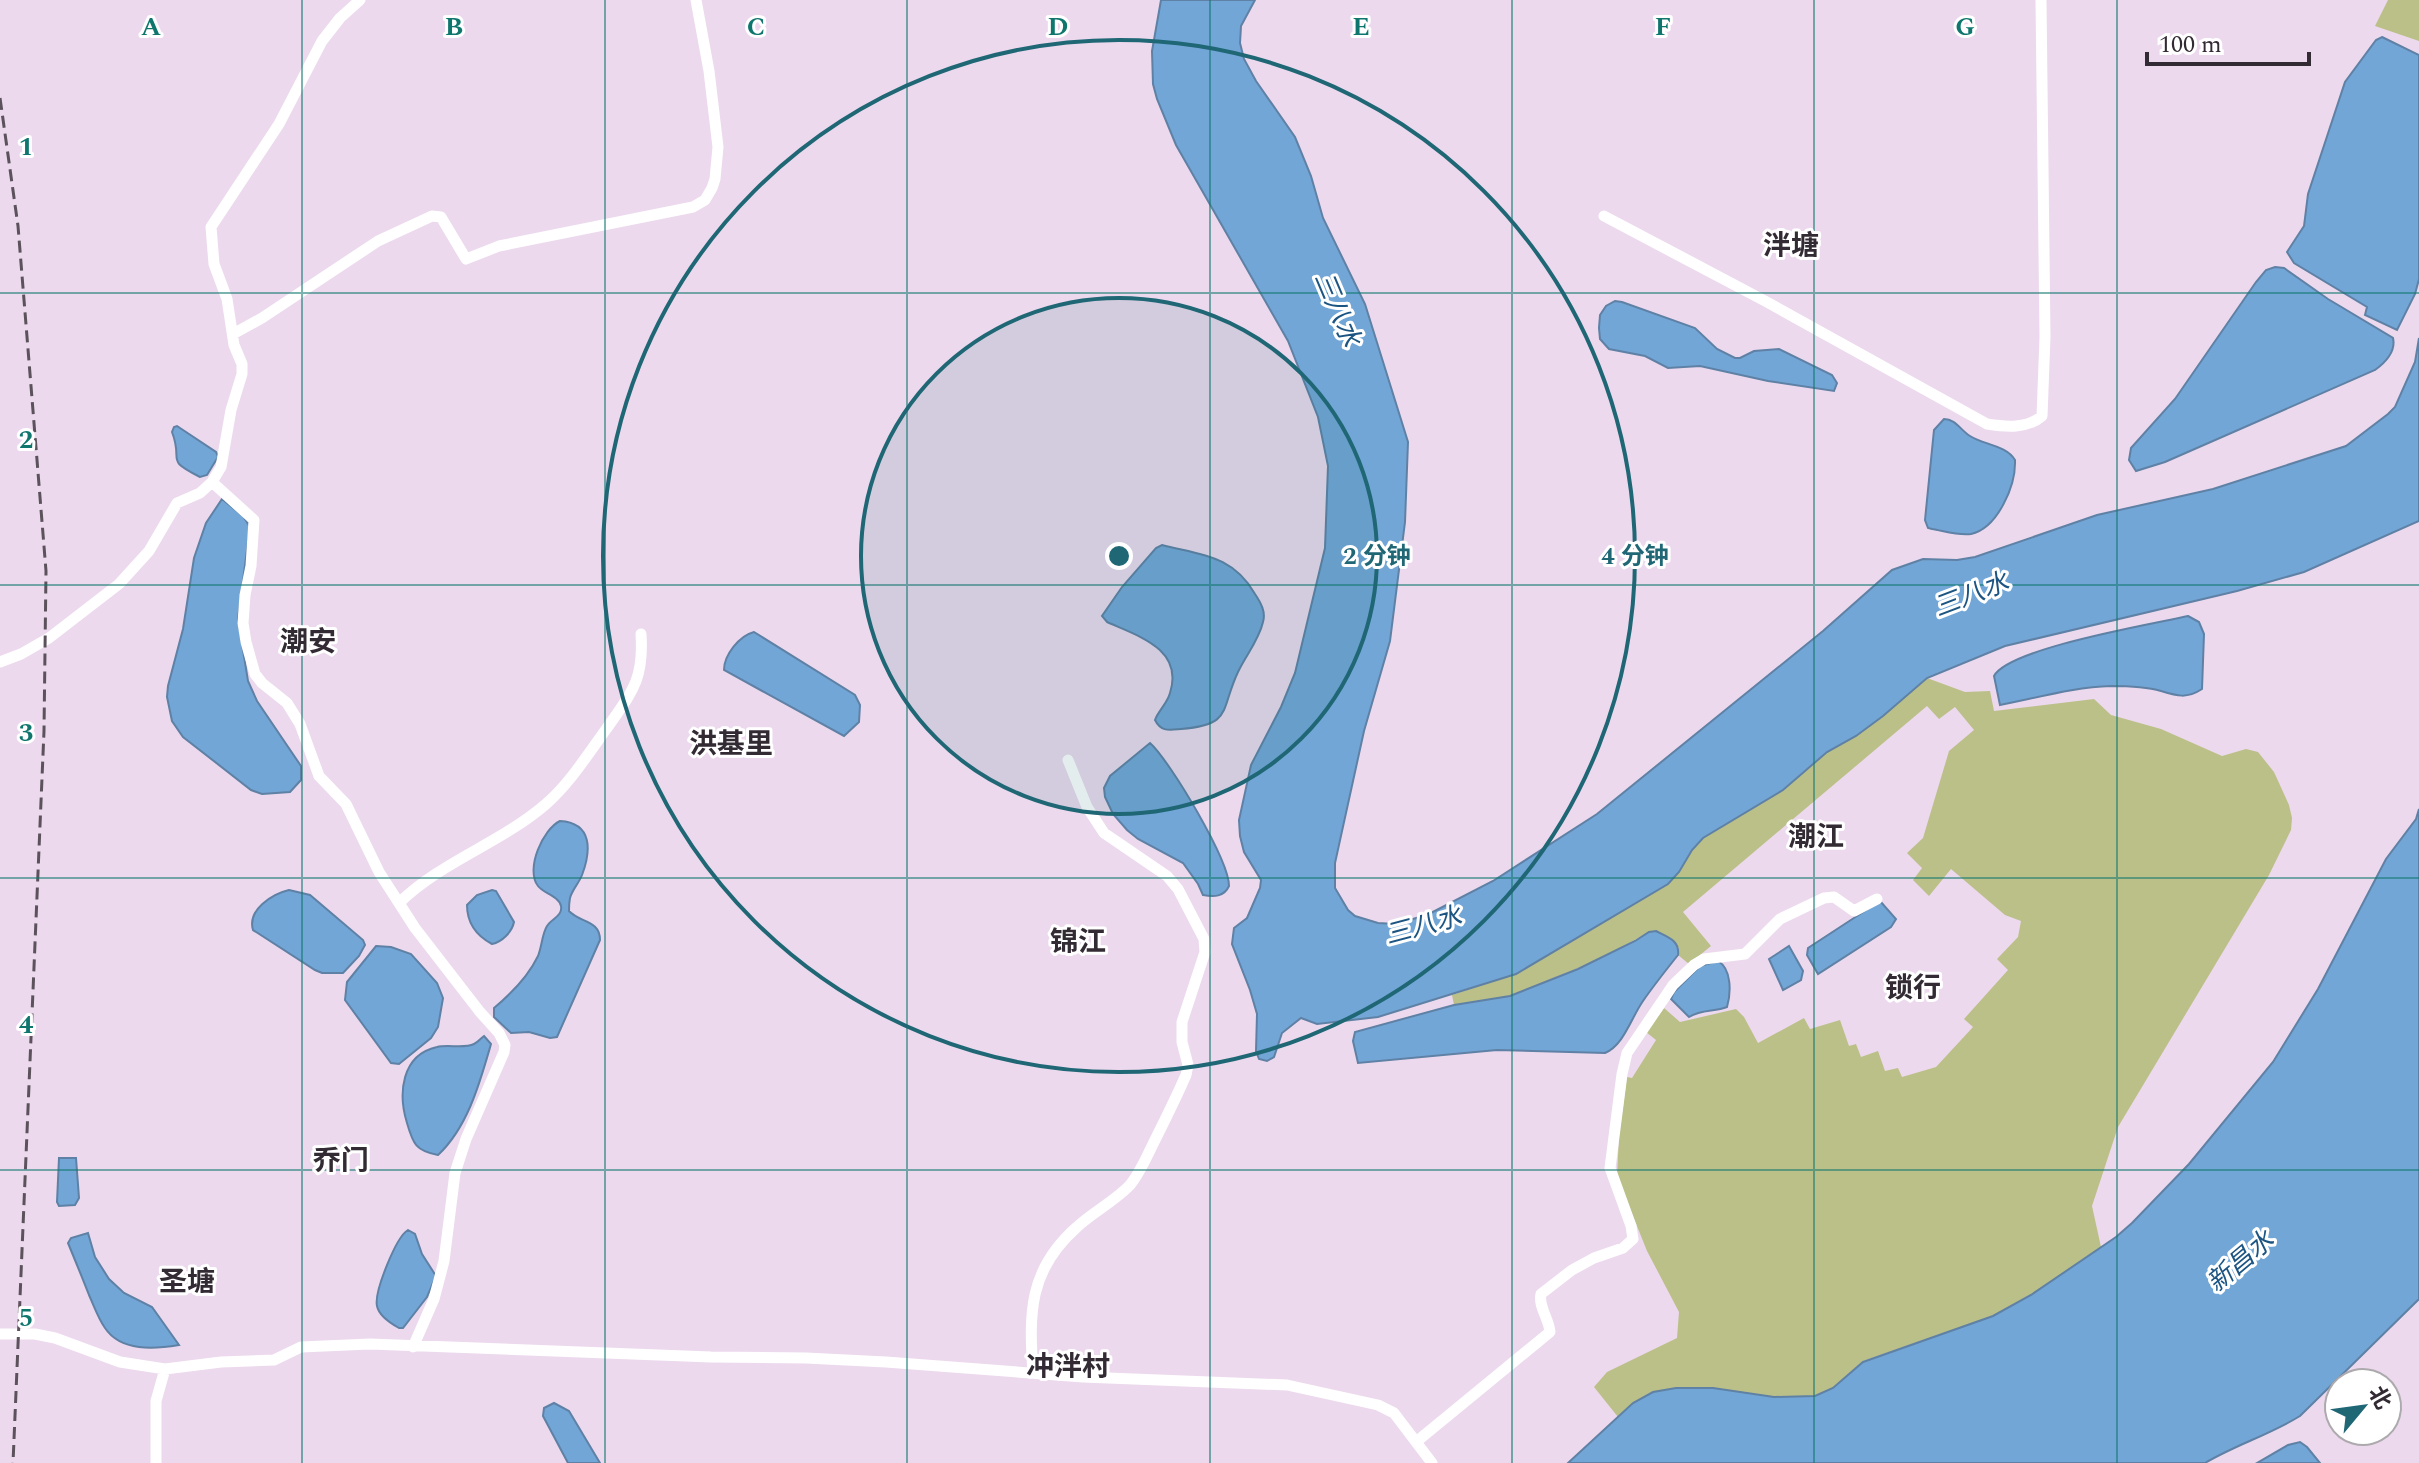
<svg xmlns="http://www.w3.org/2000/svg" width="2419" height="1463" font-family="Spectral,'Noto Sans SC',serif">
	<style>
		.green { fill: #bbc088 }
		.water { fill: #72a6d6; stroke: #5f81a5; stroke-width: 2 }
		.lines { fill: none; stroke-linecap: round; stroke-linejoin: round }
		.street { stroke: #fff; stroke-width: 11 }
		.rail { stroke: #5c525c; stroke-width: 3; stroke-dasharray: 12 6; stroke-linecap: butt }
		.grid { fill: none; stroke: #0f766e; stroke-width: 2; stroke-opacity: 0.55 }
		.ring { fill: none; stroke: #206776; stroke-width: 4 }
		.labels { text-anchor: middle; stroke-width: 6; stroke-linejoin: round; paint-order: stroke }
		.water-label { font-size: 26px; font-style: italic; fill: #1c5482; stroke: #fff }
		.quarter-label { font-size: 28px; font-weight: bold; fill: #332b33; stroke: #fff }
		.grid-label { font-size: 26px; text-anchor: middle; font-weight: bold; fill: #0f766e; stroke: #fff; stroke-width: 6; stroke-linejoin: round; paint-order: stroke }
		.centre { fill: #206776; stroke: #fff; stroke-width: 4 }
		.ring-label { font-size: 24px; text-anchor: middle; font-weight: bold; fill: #206776; stroke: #fff; stroke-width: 6; stroke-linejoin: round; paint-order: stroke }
	</style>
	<rect width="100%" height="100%" fill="#ecd9ed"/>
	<path class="green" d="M2388,0h31v41l-44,-15z
		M1927,678l38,14 25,-1 4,20 100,-12 17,16 50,14 61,27 24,-7 12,3 16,20 15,33 3,13 -1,12 -22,45 -151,252 -26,79 9,41 -70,48 -38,21 -130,45 -30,27 -18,8 -41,1 -61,-9h-37l-43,15 -15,14 -24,-30 13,-15 70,-34 2,-26 -32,-61 -30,-75 2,-40 8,-59 5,1 24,-38 -10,-8 18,-24 16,14 56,-13 8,8 14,26 46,-25 6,11 30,-9 9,26 7,-2 5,13 17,-6 7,20 13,-3 4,9 34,-10 37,-40 -9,-8 44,-49 -11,-11 21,-22 3,-16 -16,-6 -54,-46 -22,27 -16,-16 9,-12 -15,-15 16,-15 26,-87 25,-21 -19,-23 -16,12 -12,-13 -244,206 28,34 -22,18 -11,-9 1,-7 -30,-16 -51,28 -89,36 -55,9 -2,-10 64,-21 152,-90 11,-12 13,-22 11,-12 80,-48 44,-38 29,-16 27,-20z"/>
	<path class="water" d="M1161,0h94l-14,26 -1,17 4,16 12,22 39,56 16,39 12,42 42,86 43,138 -3,80 -15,119 -26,90 -29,132v25l13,22 7,6 23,7 17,1 32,-9 66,-34 104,-67 226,-183 69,-61 31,-11 34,1 18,-3 122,-42 116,-26 133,-43 42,-32 7,-7 20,-45 4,-24v183l-115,51 -67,19 -232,55 -78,32 -44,38 -27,20 -29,16 -44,38 -80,48 -11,12 -13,22 -11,12 -152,90 -138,43 -61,7 -16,-6 -19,15 -8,24 -7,4 -8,-2 -3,-8 1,-37 -7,-24 -18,-46 2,-16 13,-10 13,-30 1,-8 -17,-28 -4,-16 -1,-16 12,-55 30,-58 14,-34 30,-125 3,-82 -10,-49 -30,-76 -112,-196 -19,-46 -4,-15 -1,-33z
		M2382,37l37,18v224l-4,15 -18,36 -32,-15 2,-8 -73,-44 -7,-11 17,-26 4,-32 37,-112 31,-42z
		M2275,267l9,1 44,31 65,39c3,13 -7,24 -18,32l-210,92 -29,9 -7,-11 2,-12 44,-49 81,-117 10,-12z
		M1615,301l7,1 73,26 22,21 18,9h5l14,-7 25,-2 53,26 5,8 -3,8 -66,-10 -68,-15 -32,2 -23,-12 -36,-7 -9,-10 -1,-11 1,-13 6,-9z
		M1944,419c12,0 16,11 26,17 14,9 36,9 45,24 1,25 -17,68 -44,74 -12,2 -27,-3 -39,-5l-4,-1 -3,-8 9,-90z
		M177,426l39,26 2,5 -11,18 -7,2c-37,-19 -16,-14 -28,-45l2,-5z
		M222,499l21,17 7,11 -12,92 10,62 9,20 44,65v14l-11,12 -28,2 -11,-4 -68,-53 -11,-16 -5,-24 1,-11 15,-57 11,-71 12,-35z
		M1162,545c39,10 71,10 93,49 6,9 11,18 8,28 -4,18 -17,33 -25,50 -18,38 -5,53 -57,57 -12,1 -20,3 -26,-9 3,-9 12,-16 15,-27 14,-44 -32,-57 -63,-71l-5,-6 20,-29 34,-39z
		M2188,616l11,6 5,12 -2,55c-15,10 -25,7 -41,2 -14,-4 -35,-5 -50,-5 -37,1 -74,12 -111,19l-6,-29c15,-28 159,-52 194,-60z
		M754,632l101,63 5,10 -1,17 -15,14 -120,-66c0,-15 15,-34 30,-38z
		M1150,743c20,18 79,117 79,143 -5,11 -15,11 -26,9l-5,-11 -15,-21 -45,-24 -11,-9 -14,-16 -8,-17 -1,-9 6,-12z
		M2419,809v490l-119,117c-31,19 -65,29 -95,47h-637l65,-60 20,-11 23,-4h37l61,9 41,-1 18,-8 30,-26 130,-46 38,-21 85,-58 16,-14 57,-59 84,-102 45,-73 68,-130 30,-40z
		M560,821c33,2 31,30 22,54 -3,8 -10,15 -12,23 -1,5 -1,9 -1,13 11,12 31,9 31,29l-43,97 -7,1 -21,-6 -18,1 -17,-16v-9c18,-15 34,-31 44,-52 4,-10 4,-22 9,-30 4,-7 16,-10 14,-20 -2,-10 -18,-13 -23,-20 -13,-17 5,-57 22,-65z
		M289,890l21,5 53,45 2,5 -6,11 -16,17h-21l-7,-3 -62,-40c-6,-20 19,-36 36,-40z
		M492,890l4,1 18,31c-2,10 -12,20 -22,22 -15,-8 -25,-21 -25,-39l10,-10z
		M1880,901l16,18 -5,8 -73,47 -11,-19 1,-7z
		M1656,931c11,6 24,9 22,24 -12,15 -24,30 -35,46 -12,17 -19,44 -38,52l-108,-3 -139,13 -5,-22 2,-9 99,-27 56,-9 68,-27 57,-28 14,-9z
		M376,946l15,1 20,7 26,29 6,15 -5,29 -7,11 -32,26 -8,-1 -46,-63 2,-18z
		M1789,946l14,25 -2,9 -18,10 -14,-31z
		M1718,961c14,8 13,32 9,46 -13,5 -25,2 -38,10l-18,-18 3,-7 26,-26z
		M484,1036l7,8c-11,38 -23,83 -53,111 -22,-4 -25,-11 -31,-32 -9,-29 -6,-68 30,-76 11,-3 27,2 37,-3 4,-2 6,-5 10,-8z
		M59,1158h17l3,40 -4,7 -16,1 -2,-4z
		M408,1230l7,4 7,20 14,22 -9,21 -24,31h-4c-9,-5 -20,-12 -22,-22 -3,-14 19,-69 31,-76z
		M88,1233l7,24 14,22 15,14 28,14 27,38c-24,4 -58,7 -74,-17 -7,-10 -11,-22 -16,-33 -7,-18 -14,-35 -21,-52l3,-5z
		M554,1403l15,8 31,52h-32l-25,-47 1,-8z
		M2300,1442l7,5 13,16h-63l31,-18z"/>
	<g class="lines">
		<path class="street" d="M1604,216l161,85 222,123c19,3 40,5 55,-8l3,-79 -4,-337
			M233,334l29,-16 116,-77 54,-25 9,1 25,42 33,-13 194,-39 12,-7 7,-12 3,-9 3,-32 -9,-76 -13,-71
			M212,482l42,38 -3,46 -6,29 -2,28 3,19 9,32 7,9 25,20 13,21 19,52 27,28 33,68 36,56 65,84 19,21 6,12 -1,7 -38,87 -11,34 -11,88 -10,38 -21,48
			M0,662l21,-8 28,-16 70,-54 30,-33 28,-48 23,-10 12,-11 9,-15 10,-57 11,-36v-10l-8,-19 -7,-46 -13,-35 -3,-37 68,-103 43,-83 18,-23 20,-18
			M399,903c43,-42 102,-60 147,-99 24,-21 42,-50 61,-76 25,-36 37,-48 34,-94
			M0,1334h35l20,4 65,24 45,7 56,-7 53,-2 27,-13 69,-3 341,13 95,1 80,4 197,15 204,8 91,20 16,8 38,50
			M1033,1373c-4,-59 -5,-103 44,-146 16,-15 38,-26 53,-42 10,-12 17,-29 24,-43 11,-22 22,-44 32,-67l2,-10 -6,-23v-20l23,-70 -1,-13 -26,-50 -11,-13 -63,-43 -17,-26 -19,-47
			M1416,1442l134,-110c-1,-13 -12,-26 -9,-38l31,-24 22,-12 29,-10 10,-9 -2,-13 -21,-58 12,-94 5,-21 46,-68 21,-20 10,-6 41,-5 35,-35 44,-21 10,-1 20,14 23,-12
			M156,1463v-62l9,-32"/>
		<path class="rail" d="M0,98l18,128 28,345 -2,160 -31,732"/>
	</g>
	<path class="grid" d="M302,0v1463M605,0v1463M907,0v1463M1210,0v1463M1512,0v1463M1814,0v1463M2117,0v1463M0,293h2419M0,585h2419M0,878h2419M0,1170h2419"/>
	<circle cx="1119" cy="556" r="258" fill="#206776" fill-opacity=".12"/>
	<g class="ring">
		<circle cx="1119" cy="556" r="258"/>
		<circle cx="1119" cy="556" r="516"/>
	</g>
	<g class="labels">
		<g class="water-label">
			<text transform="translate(1338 309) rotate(67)" y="9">三八水</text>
			<text transform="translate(1971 594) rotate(-21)" y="9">三八水</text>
			<text transform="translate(1423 925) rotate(-15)" y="9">三八水</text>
			<text transform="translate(2240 1261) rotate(-40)" y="9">新昌水</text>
		</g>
		<g class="quarter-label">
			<text x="1791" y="255">泮塘</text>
			<text x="308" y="651">潮安</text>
			<text x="731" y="753">洪基里</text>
			<text x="1816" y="846">潮江</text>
			<text x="1078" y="951">锦江</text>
			<text x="1913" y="997">锁行</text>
			<text x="341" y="1170">乔门</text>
			<text x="187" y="1291">圣塘</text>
			<text x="1068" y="1376">冲泮村</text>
		</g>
	</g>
	<g class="grid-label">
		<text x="151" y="35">A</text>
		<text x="454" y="35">B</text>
		<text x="756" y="35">C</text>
		<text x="1058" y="35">D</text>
		<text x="1361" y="35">E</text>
		<text x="1663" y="35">F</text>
		<text x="1965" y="35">G</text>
		<text x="26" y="155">1</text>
		<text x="26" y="448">2</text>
		<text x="26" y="741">3</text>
		<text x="26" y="1033">4</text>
		<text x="26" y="1326">5</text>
	</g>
	<circle cx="1119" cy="556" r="12" class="centre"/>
	<g class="ring-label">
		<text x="1377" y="564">2 分钟</text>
		<text x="1635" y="564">4 分钟</text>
	</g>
	<g transform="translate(2363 1407) rotate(61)"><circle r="38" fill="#ffffff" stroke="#adaaad" stroke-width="2"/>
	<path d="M0-6L14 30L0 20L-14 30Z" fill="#206776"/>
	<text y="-12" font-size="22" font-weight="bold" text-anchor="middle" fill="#332b33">北</text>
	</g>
	<path d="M2147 52v12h162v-12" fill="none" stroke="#332b33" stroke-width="4"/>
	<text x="2159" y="52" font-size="24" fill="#332b33" stroke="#ffffff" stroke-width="6" paint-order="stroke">100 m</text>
</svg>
